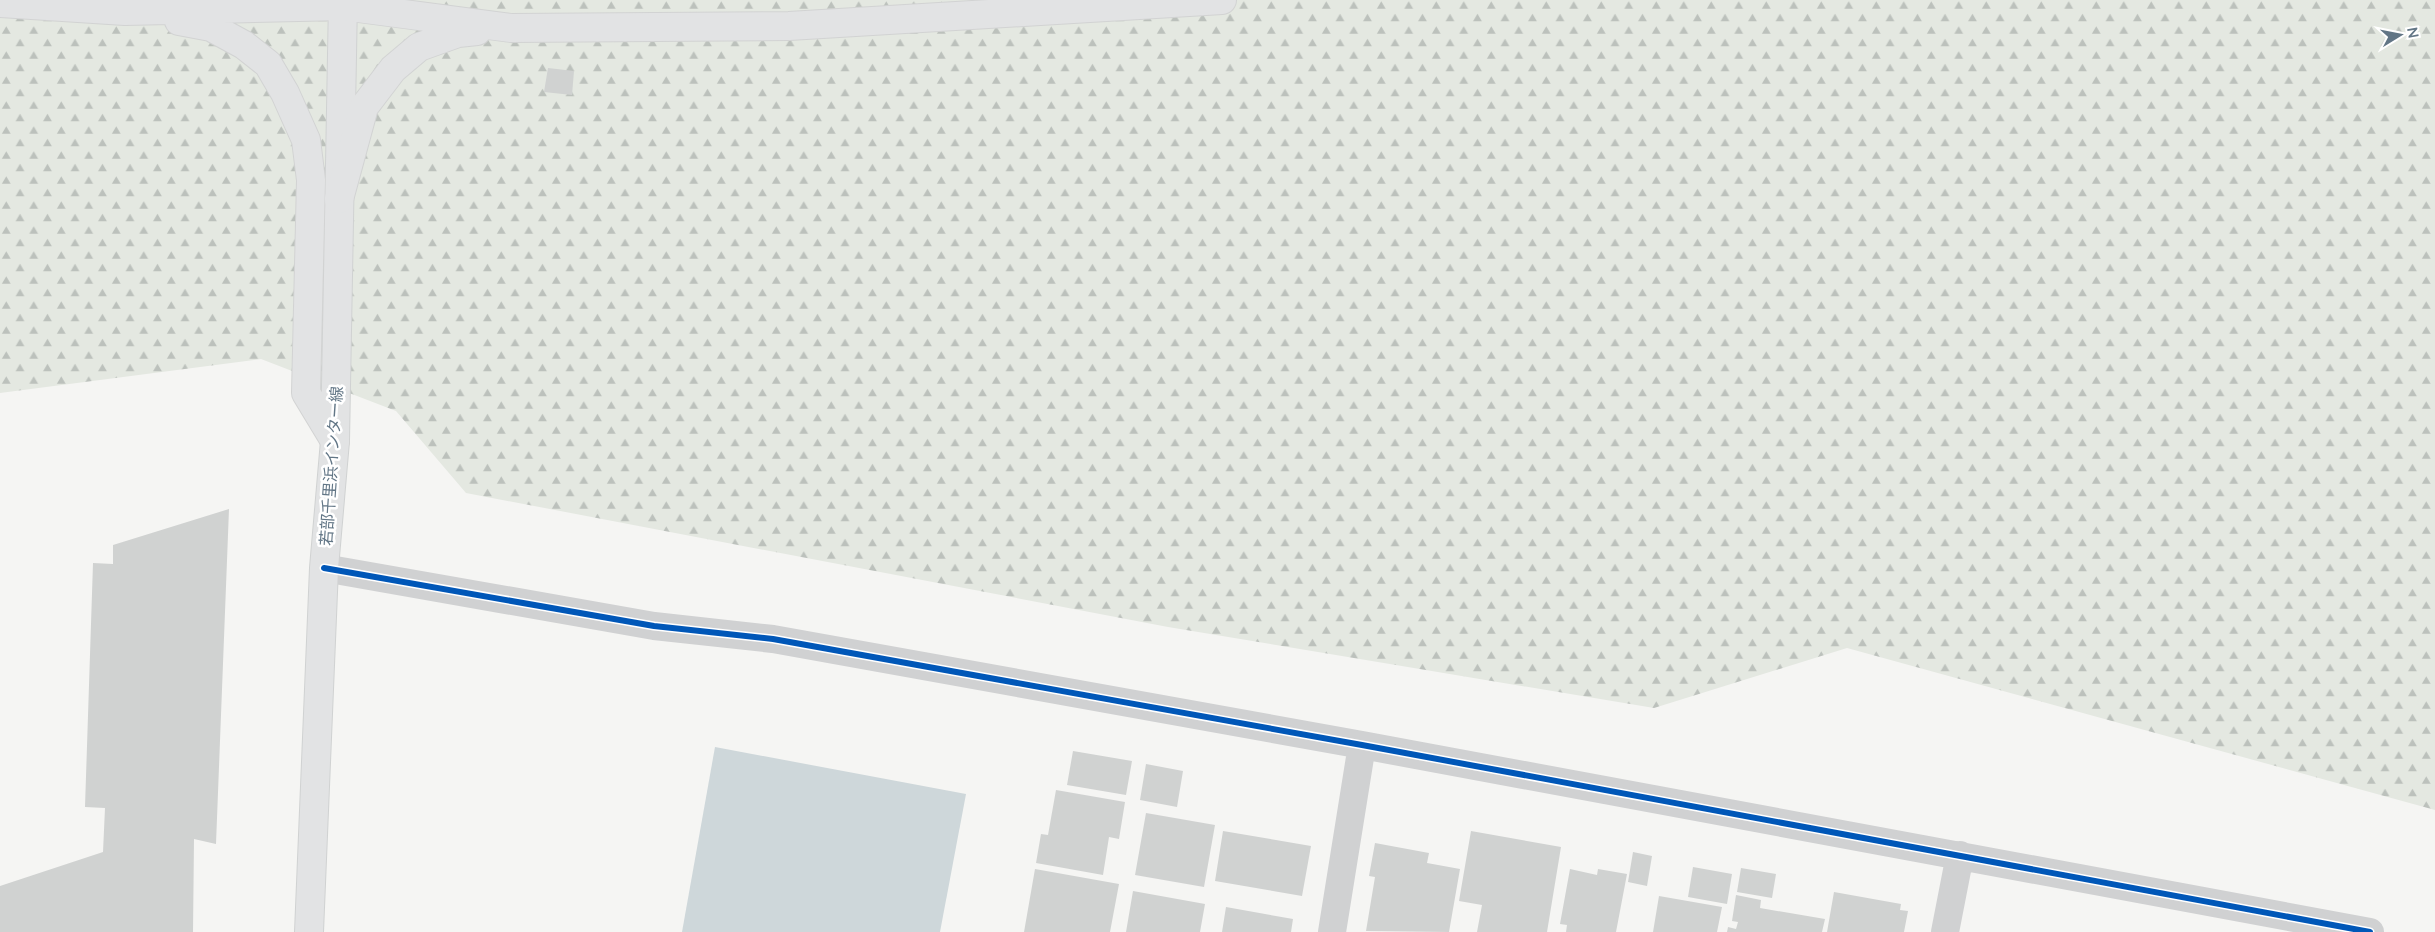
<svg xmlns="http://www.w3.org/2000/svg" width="2435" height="932" font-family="Lato,'Noto Sans JP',sans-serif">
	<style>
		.forest { fill: url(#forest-firs) }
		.water { fill: #ced7da }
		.building { fill: #d0d2d1 }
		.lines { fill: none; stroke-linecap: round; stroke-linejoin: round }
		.major-casing { stroke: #d0d2d2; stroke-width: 30 }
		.highway-casing { stroke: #d2d3d3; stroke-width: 30 }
		.minor { stroke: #d0d1d2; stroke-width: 28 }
		.major { stroke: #e2e3e4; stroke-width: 28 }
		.highway { stroke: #e2e3e4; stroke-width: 28 }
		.cycleway-casing { stroke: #fff; stroke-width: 9 }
		.cycleway { stroke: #0057b8; stroke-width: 6 }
		.labels { text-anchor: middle; stroke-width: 5; stroke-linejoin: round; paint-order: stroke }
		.street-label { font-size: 16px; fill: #627686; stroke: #fff }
	</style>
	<defs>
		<pattern id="forest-firs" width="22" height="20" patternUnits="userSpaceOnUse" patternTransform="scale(1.25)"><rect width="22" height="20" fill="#e4e8e1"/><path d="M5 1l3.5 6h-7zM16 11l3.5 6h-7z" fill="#bcc1bc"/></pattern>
	</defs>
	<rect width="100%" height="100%" fill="#f5f5f3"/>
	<path class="forest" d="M0,0h2435v810l-588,-162 -193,60 -486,-81 -702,-134 -70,-82 -135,-52 -261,34z"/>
	<path class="water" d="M715,747l251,47 -26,138h-258z"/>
	<path class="building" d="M548,68l26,3 -2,24 -28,-3z
		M229,509l-13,335 -22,-5 -1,93h-193v-46l103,-34 2,-44 -20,-1 8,-244 20,1v-19z
		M1073,751l59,10 -6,34 -59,-10z
		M1146,764l37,7 -6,36 -37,-7z
		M1056,790l69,12 -6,37 -10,-2 -6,38 -67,-12 5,-29 7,1z
		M1146,813l69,12 -11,62 -69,-12z
		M1223,831l88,15 -9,50 -87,-15z
		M1471,831l90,16 -14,85h-70l5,-27 -23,-4z
		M1375,843l54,10 -2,10 33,6 -11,63 -83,-1 9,-54 -6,-1z
		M1633,852l19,4 -5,30 -19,-4z
		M1693,867l39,7 -5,30 -39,-7z
		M1741,868l35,6 -4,24 -35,-6z
		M1035,869l84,15 -9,48h-86z
		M1570,869l27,6 1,-6 29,5 -11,58h-50l1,-7 -7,-1z
		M1133,891l72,13 -5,28h-74z
		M1834,892l67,12 -1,6 8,1 -4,21h-77z
		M1736,895l25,5 -1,8 65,11 -3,13h-95l1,-5 8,2 2,-7 -6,-1z
		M1659,896l63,11 -5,25h-64z
		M1226,907l67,12 -2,13h-69z"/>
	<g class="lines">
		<defs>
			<path id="major" d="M309,932l15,-364 11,-127 8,-441"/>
			<path id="highway" d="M0,3l125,8 218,-5 168,22 278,-2 433,-26
				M179,21l32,6 33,18 24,19 17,29 21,47 5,40 -5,213 29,48
				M339,199l25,-92 29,-38 26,-22 39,-14 19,-2"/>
		</defs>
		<use href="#major" class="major-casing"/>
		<use href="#highway" class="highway-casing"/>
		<path class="minor" d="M324,568l330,58 119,13 589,106 1008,187
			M1332,932l30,-187
			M1945,932l15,-77"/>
		<use href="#major" class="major"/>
		<use href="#highway" class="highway"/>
		<defs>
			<path id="cycleway" d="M324,568l330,58 119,13 589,106 1008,187"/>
		</defs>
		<use href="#cycleway" class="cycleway-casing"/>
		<use href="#cycleway" class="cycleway"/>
	</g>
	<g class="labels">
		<g class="street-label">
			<text transform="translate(331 466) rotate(-86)" y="6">若部千里浜インター線</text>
		</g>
	</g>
	<g transform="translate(2400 35) rotate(80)" stroke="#ffffff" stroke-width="4" paint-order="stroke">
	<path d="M0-4L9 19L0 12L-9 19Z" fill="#627686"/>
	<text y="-8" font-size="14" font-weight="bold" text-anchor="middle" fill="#627686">N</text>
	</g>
</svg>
